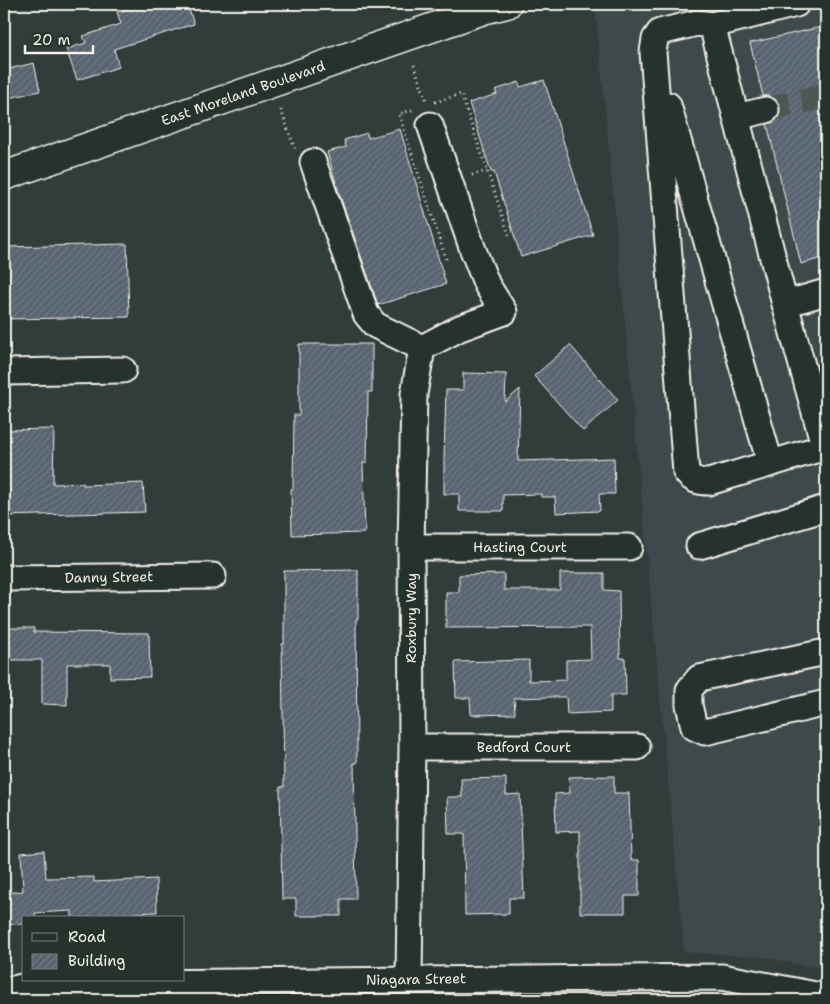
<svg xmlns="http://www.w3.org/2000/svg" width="830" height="1004" font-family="'Shantell Sans',sans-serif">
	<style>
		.built { fill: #3c484b }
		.industrial { fill: url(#industrial-grid) }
		.building { fill: url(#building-hatch); stroke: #f4f1e8 }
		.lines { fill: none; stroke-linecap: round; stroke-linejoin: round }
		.minor-tunnel { stroke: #4d5855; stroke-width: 25; stroke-dasharray: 25 12; stroke-linecap: butt }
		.minor-casing { stroke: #f4f1e8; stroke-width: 29 }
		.major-casing { stroke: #f4f1e8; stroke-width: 31 }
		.path { stroke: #f4f1e8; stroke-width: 3; stroke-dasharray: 1 4; stroke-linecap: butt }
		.minor { stroke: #26332d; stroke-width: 25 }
		.major { stroke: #26332d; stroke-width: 28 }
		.labels { text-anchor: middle; stroke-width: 4.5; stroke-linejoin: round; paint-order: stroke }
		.street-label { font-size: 14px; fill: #f4f1e8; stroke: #26332d }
	</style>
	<defs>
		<pattern id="industrial-grid" width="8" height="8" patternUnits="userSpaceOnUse" patternTransform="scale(1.25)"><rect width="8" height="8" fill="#3c484b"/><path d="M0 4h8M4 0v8" fill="none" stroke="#596365"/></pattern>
		<pattern id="building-hatch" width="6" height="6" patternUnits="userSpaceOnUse" patternTransform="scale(1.25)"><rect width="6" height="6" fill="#586371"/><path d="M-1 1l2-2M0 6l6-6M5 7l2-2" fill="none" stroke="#717a85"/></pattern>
	</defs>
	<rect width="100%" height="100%" fill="#303d3b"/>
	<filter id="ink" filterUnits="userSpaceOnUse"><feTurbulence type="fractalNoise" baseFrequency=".02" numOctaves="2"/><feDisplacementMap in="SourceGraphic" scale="10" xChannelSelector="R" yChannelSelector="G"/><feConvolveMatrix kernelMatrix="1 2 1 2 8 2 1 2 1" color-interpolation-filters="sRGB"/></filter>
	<g filter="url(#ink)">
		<path class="built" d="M595,4h231v966l-63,-13 -79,-5z"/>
		<path class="industrial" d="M720,990l55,8 14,2h-69z"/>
		<path class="building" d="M143,4h44l7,20 -80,25 5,18 -42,13 -11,-31 20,-6 -3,-7 38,-12 -4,-12z
			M826,26v231l-25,7 -34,-140 9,-4 4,-6v-7l-4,-7 -6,-4h-7l-13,-53z
			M34,63l6,28 -36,8v-29z
			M544,80l49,155 -72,22 -27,-85h-3l-22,-69 28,-9 -2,-4 24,-8 1,5z
			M400,129l46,155 -68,21 -39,-112 -12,-41 19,-5 -2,-7 23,-7 1,5z
			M127,244l2,73 -125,2v-72z
			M299,344h73v48h-4l-1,71h-4l2,70 -73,2 -1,-46h2l1,-74h5z
			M570,345l48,55 -35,31 -49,-55z
			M463,373l43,1 -1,28 15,-13 -2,72 96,-3 1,36h-16l1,17 -44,2 -1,-16h-14v-3l-38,1v16h-44v-17h-15v-36l2,-68h17z
			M54,429l-1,55 30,-1v2l60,-2 2,29 -141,4v-86z
			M358,570v49h-2l1,144h-3l2,136h-15v17h-45v-17h-14l-2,-112h4l-2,-143h2v-73z
			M560,573h44v17l15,1 1,67h5l1,37h-15v17l-44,2 -1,-17h-14l-38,1 1,16 -44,1 -1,-17h-14l-1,-36 74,-2v21l37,-1v-20l25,-1 -1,-32 -144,1v-36h13v-17l45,-1v16h56z
			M4,628h30v4l115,1 1,44 -40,1v-14h-43v41l-25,-1v-44h-38z
			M614,776v17h15l2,67h8v36h-14v17h-45v-82l-24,1 -1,-38 15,-1 -1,-16z
			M506,778v17l14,-1 4,104h-15v16l-44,1 -1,-81h-16l-1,-37h15l-1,-18z
			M44,851l2,27 48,-1v5l62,-3 1,33 -24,1v5h-61v-7l-37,2v5h-11v6l-20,1v-32l19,-2 -2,-38z"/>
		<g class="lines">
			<path class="minor-tunnel" d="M766,110l60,-15"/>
			<defs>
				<path id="minor" d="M796,4l-84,21 -15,-2 -37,9 -5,7 -2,13 33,420c6,8 12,10 23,10l116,-35
					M712,25l73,279 41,148
					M668,105l102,358
					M736,117l30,-7
					M313,162l53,152 9,11 47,23
					M785,304l41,-12
					M4,372l119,-2
					M699,546l127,-38
					M411,547h218
					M4,578l209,-2
					M826,652l-127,26 -10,12v15l5,22 11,5 121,-29
					M412,747h225
					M409,979l3,-232 -1,-200 3,-153 8,-46 38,-20 44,-16 -17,-27 -14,-35 -43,-125
					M4,991l32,-7 686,-7 104,20"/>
				<path id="major" d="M4,176l479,-166 24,-6"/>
			</defs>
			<use href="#minor" class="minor-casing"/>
			<use href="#major" class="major-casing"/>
			<path class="path" d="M414,65l13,37
				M435,102l26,-8 49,144
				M281,110l14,39
				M412,110l-13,4 47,145
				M472,175l15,-4"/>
			<use href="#minor" class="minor"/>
			<use href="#major" class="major"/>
		</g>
	</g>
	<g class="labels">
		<g class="street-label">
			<text transform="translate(243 93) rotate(-19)" y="5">East Moreland Boulevard</text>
			<text x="520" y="552">Hasting Court</text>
			<text transform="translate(109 577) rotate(-1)" y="5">Danny Street</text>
			<text transform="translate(411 618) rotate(-90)" y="5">Roxbury Way</text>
			<text x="524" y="752">Bedford Court</text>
			<text transform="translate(416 979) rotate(-1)" y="5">Niagara Street</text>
		</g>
	</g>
	<rect width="830" height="1004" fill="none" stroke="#26332d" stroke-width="20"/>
	<rect x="10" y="10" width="810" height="984" fill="none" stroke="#f4f1e8" stroke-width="2" filter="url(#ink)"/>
	<rect x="22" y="916" width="162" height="65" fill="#26332d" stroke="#787f78"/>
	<rect x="32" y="933" width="25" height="8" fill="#26332d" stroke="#787f78"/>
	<text x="68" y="942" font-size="15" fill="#f4f1e8">Road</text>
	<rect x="32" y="954" width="25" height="15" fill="url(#building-hatch)" stroke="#787f78"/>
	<text x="68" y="966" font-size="15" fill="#f4f1e8">Building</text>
	<path d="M25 45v8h68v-8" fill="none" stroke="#f4f1e8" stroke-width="2.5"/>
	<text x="32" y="45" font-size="15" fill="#f4f1e8" stroke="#26332d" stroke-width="4" paint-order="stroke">20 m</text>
</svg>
